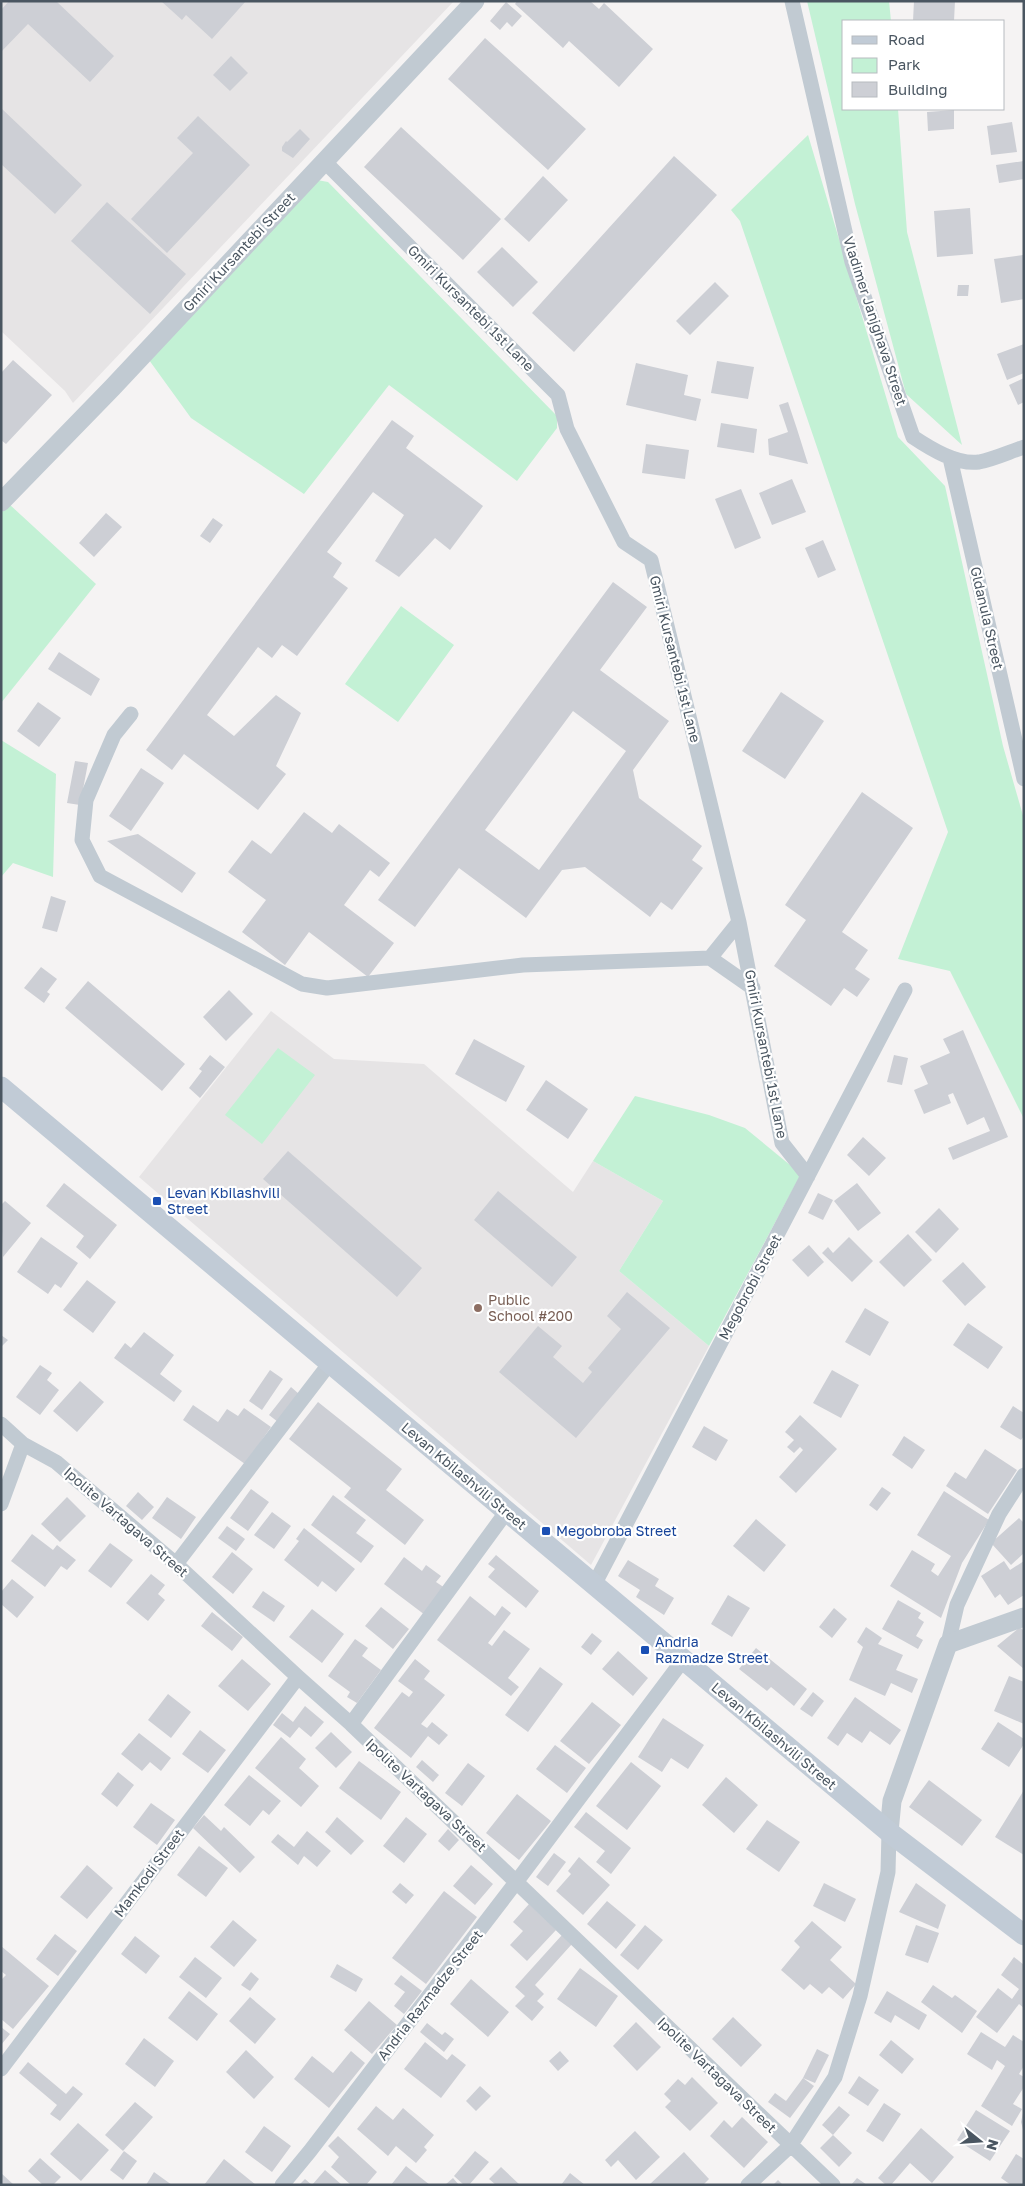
<svg xmlns="http://www.w3.org/2000/svg" width="1025" height="2186" font-family="'Golos Text',sans-serif">
	<style>
		.education { fill: #e6e4e5 }
		.green { fill: #c3f1d5 }
		.building { fill: #cdcfd5; fill-rule: evenodd }
		.lines { fill: none; stroke-linecap: round; stroke-linejoin: round }
		.minor { stroke: #c1cad2; stroke-width: 15 }
		.tertiary { stroke: #c1cad2; stroke-width: 19 }
		.secondary { stroke: #c1cbd6; stroke-width: 21 }
		.transit-dot { fill: #1a4fb4; stroke: #fff; stroke-width: 2 }
		.education-dot { fill: #8d6e63; stroke: #fff; stroke-width: 2 }
		.labels { text-anchor: middle; stroke-width: 4.5; stroke-linejoin: round; paint-order: stroke }
		.street-label { font-size: 14px; fill: #4a5661; stroke: #fff }
		.transit-label { font-size: 14px; fill: #164399; stroke: #fff; text-anchor: start }
		.education-label { font-size: 14px; fill: #785e54; stroke: #fff; text-anchor: start }
	</style>
	<rect width="100%" height="100%" fill="#f5f3f3"/>
	<path class="education" d="M1,1h453l-381,402 -8,-12 -64,-60z
		M271,1011l63,48 90,5 149,128 20,-31 70,40 -44,70 90,75 -118,219 -452,-388z"/>
	<path class="green" d="M807,1h82l2,20h-47v88h54l9,123 55,213 -56,-51 -51,-190z
		M808,135l90,302 47,49 58,260 21,73v300l-74,-148 -52,-12 50,-127 -208,-611 -9,-11z
		M317,180l11,2 229,234v12l-40,53 -128,-96 -85,109 -113,-76 -42,-58z
		M9,504l87,80 -95,119v-190z
		M401,606l53,39 -56,77 -53,-38z
		M1,740l55,34 -3,103 -40,-14 -12,14z
		M278,1048l37,27 -53,69 -37,-29z
		M635,1096l74,19 36,13 56,46 -92,172 -90,-75 44,-70 -70,-40z"/>
	<path class="building" d="M9,1h47l58,55 -24,26 -62,-58 -27,28v-42z
		M161,1h85l-34,38 -26,-24 -4,5z
		M517,1h73l9,8 5,-6 49,46 -34,38 -50,-46 -6,7 -48,-44z
		M914,1h41l-1,20h-41z
		M506,2l16,14 -10,11 -5,-5 -7,8 -10,-9z
		M485,38l101,91 -38,41 -100,-91z
		M231,56l17,17 -18,18 -17,-16z
		M1,108l81,77 -27,29 -54,-50z
		M954,110v19l-26,2 -1,-19z
		M198,116l52,49 -83,88 -36,-34 62,-66 -16,-15z
		M1012,122l5,30 -26,3 -4,-29z
		M401,127l100,92 -38,41 -99,-93z
		M300,129l10,10 -17,19 -11,-7v-4l4,-6 1,1z
		M674,156l43,39 -143,157 -42,-39z
		M1024,161v18l-25,4 -3,-18z
		M543,176l25,24 -39,42 -25,-23z
		M107,202l79,72 -36,40 -79,-73z
		M970,208l3,46 -36,3 -3,-46z
		M502,247l36,35 -25,25 -36,-35z
		M1023,255l1,44 -23,4 -7,-44z
		M715,282l14,14 -39,39 -14,-14z
		M958,285h11l-1,11h-11z
		M1024,344v29l-17,7 -10,-26z
		M13,360l39,35 -46,49 -5,-4v-67z
		M717,361l37,6 -6,32 -37,-6z
		M636,363l52,12 -4,20 17,4 -5,22 -70,-16z
		M1024,378v24l-6,3 -9,-20z
		M788,402l9,27 11,35 -39,-9 -1,-16 20,-7 -9,-27z
		M392,420l22,16 -8,12 77,58 -33,44 -15,-12 -36,39 -24,-16 29,-46 -31,-23 -46,60 15,11 -9,14 15,11 -51,68 -15,-11 -10,13 -14,-11 -51,68 27,21 42,-41 25,18 -25,53 10,8 -28,36 -74,-56 -12,16 -26,-20z
		M721,423l36,6 -3,24 -37,-6z
		M646,444l43,6 -4,29 -43,-6z
		M792,479l14,33 -34,13 -13,-32z
		M741,489l20,49 -26,11 -20,-50z
		M106,513l16,14 -28,30 -15,-14z
		M213,518l10,7 -13,18 -10,-7z
		M823,540l13,30 -18,8 -13,-30z
		M613,582l34,25 -47,63 69,51 -36,49 6,28 63,48 -10,14 11,8 -31,42 -11,-8 -11,15 -65,-50 -23,3 -36,48 -67,-50 -44,59 -37,-27zM573,711l53,40 -87,119 -54,-40z
		M59,652l41,27 -9,17 -43,-27z
		M781,692l43,29 -39,58 -43,-28z
		M38,702l23,16 -22,29 -22,-16z
		M75,761l13,2 -8,42 -13,-2z
		M141,768l23,15 -33,48 -22,-15z
		M862,792l51,36 -71,104 26,18 -13,19 15,10 -13,18 -13,-9 -13,18 -57,-40 32,-46 -21,-15z
		M304,812l28,21 7,-9 51,39 -11,14 -9,-7 -26,35 50,38 -26,34 -59,-45 -24,33 -43,-33 24,-32 -38,-28 24,-32 19,14z
		M138,834l58,39 -14,20 -75,-52z
		M51,896l15,5 -9,31 -15,-4z
		M41,967l16,12 -10,13 3,2 -6,9 -20,-15z
		M88,981l97,83 -23,27 -97,-83z
		M229,990l24,24 -27,27 -23,-24z
		M963,1030l45,107 -55,23 -5,-12 42,-17 -6,-14 -17,8 -14,-32 -5,2 3,8 -27,11 -10,-24 14,-6 -8,-18 30,-13 -7,-14z
		M474,1039l51,27 -19,36 -51,-28z
		M210,1055l15,12 -25,31 -11,-10 13,-17 -3,-2z
		M894,1055l14,3 -6,27 -15,-3z
		M546,1080l42,29 -20,30 -42,-29z
		M863,1137l23,21 -17,18 -22,-21z
		M288,1151l134,117 -25,29 -134,-118z
		M64,1183l53,42 -27,34 -14,-12 8,-11 -38,-30z
		M857,1183l24,30 -23,18 -24,-30z
		M498,1191l79,66 -25,30 -78,-67z
		M818,1193l15,7 -10,20 -15,-7z
		M5,1201l26,22 -28,34 -2,-52z
		M939,1208l20,21 -23,24 -21,-21z
		M908,1234l24,26 -28,27 -25,-25z
		M41,1237l37,26 -17,25 -6,-4 -7,10 -31,-22z
		M849,1237l24,24 -21,21 -30,-29 6,-6 5,6z
		M809,1245l15,17 -16,15 -16,-17z
		M963,1262l23,25 -21,19 -23,-25z
		M87,1280l29,22 -23,31 -30,-23z
		M627,1292l43,36 -94,110 -77,-66 39,-46 24,20 -9,11 30,26 9,-11 -4,-4 33,-39 -14,-13z
		M865,1308l24,14 -19,34 -25,-14z
		M968,1323l35,24 -15,22 -35,-24z
		M144,1332l30,23 -14,19 22,17 -8,11 -60,-44 11,-15 6,5z
		M1,1335l7,5 -7,7z
		M40,1365l12,8 -5,7 12,10 -19,25 -24,-18z
		M270,1370l13,9 -21,31 -13,-9z
		M832,1370l27,15 -18,33 -28,-15z
		M80,1381l24,21 -27,30 -24,-21z
		M291,1387l8,7 -21,28 -9,-7z
		M318,1402l84,67 -16,21 38,30 -19,25 -61,-48 7,-9 -62,-49z
		M193,1405l25,17 9,-13 11,7 6,-8 27,19 -26,37 -62,-44z
		M1013,1406l11,7v23l-3,4 -21,-13z
		M800,1415l37,34 -41,44 -17,-16 24,-27 -3,-3 -6,6 -7,-6 7,-7 -9,-8z
		M704,1426l24,14 -12,21 -24,-14z
		M904,1436l21,14 -13,19 -20,-14z
		M985,1449l32,21 -29,44 -42,-28 9,-14 11,7z
		M882,1487l9,6 -14,18 -8,-6z
		M251,1489l18,13 -21,29 -18,-13z
		M944,1491l45,29 -27,43 -21,55 -51,-32 22,-36 23,14 -4,7 7,5 13,-20 -34,-21z
		M138,1492l16,15 -12,13 -16,-14z
		M333,1495l33,25 -10,13 18,13 -13,17 -50,-38z
		M67,1497l19,19 -26,26 -19,-18z
		M167,1497l29,20 -15,22 -29,-21z
		M272,1512l19,14 -17,23 -20,-14z
		M1019,1518l5,5v30l-13,12 -20,-22z
		M756,1519l30,26 -22,27 -31,-26z
		M227,1526l18,13 -9,12 -18,-13z
		M304,1528l51,41 -19,23 -14,-11 -4,6 -34,-27 15,-19 -3,-2z
		M32,1534l21,16 4,-5 19,15 -9,10 -6,-4 -16,21 -34,-26z
		M110,1543l23,17 -22,28 -23,-17z
		M232,1552l21,17 -20,25 -21,-17z
		M496,1555l43,36 -13,17 -38,-31 7,-8 -7,-5z
		M404,1557l18,14 4,-6 15,11 -5,6 9,6 -20,27 -41,-31z
		M628,1560l31,19 -4,7 19,12 -10,17 -28,-18 4,-7 -22,-14z
		M1004,1561l6,9 14,-9v34l-16,10 -8,-11 -5,4 -14,-22z
		M151,1574l14,11 -7,9 7,6 -17,21 -22,-18z
		M12,1579l22,18 -17,21 -16,-14v-12z
		M263,1591l22,15 -11,16 -22,-15z
		M728,1595l22,13 -18,29 -21,-13z
		M470,1596l25,20 7,-10 9,7 -23,30 4,3 12,-16 26,19 -22,29 11,9 -8,9 -74,-56z
		M898,1600l23,13 -3,5 6,4 -8,14 7,4 -5,9 -36,-20z
		M381,1607l28,22 -16,20 -28,-23z
		M834,1608l13,11 -15,19 -13,-11z
		M312,1609l32,25 -22,29 -33,-26z
		M212,1612l31,25 -11,14 -31,-25z
		M866,1627l16,11 -4,6 25,11 -7,15 22,9 -6,14 -21,-10 -6,13 -36,-16 14,-33 -6,-5z
		M1020,1627l4,4v38l-27,-23z
		M592,1633l10,8 -11,14 -10,-8z
		M355,1639l13,9 -6,8 19,14 -24,33 -10,-6 3,-5 -22,-16z
		M756,1648l51,41 -13,17 -23,-19 -4,4 -28,-22z
		M618,1651l30,27 -15,18 -31,-27z
		M242,1659l29,25 -23,27 -30,-25z
		M415,1659l15,12 -6,8 21,16 -24,29 6,4 5,-6 16,13 -9,10 -11,-9 -17,22 -37,-30 28,-36 7,5 4,-5 -15,-11z
		M540,1667l23,17 -35,48 -23,-17z
		M1009,1676l15,6v42l-30,-13z
		M813,1692l11,9 -12,16 -12,-8z
		M168,1694l23,18 -20,26 -23,-18z
		M855,1697l46,33 -11,15 -20,-14 -8,12 -15,-10 -9,13 -11,-8z
		M592,1702l29,23 -32,39 -29,-23z
		M305,1706l19,16 -13,15 -12,-10 -9,11 -17,-13 9,-12 11,9z
		M663,1718l41,27 -16,24 -17,-11 -9,14 -24,-15z
		M998,1722l26,17v5l-15,23 -28,-18z
		M200,1730l26,20 -18,23 -26,-19z
		M331,1732l21,20 -16,16 -21,-20z
		M139,1733l32,25 -10,13 -11,-9 -8,9 -21,-17z
		M281,1737l25,22 -7,9 20,18 -18,21 -46,-39z
		M555,1745l31,23 -19,25 -31,-24z
		M422,1760l17,15 -6,7 -17,-15z
		M359,1761l42,31 -20,28 -42,-32z
		M631,1762l30,24 -34,44 -31,-24z
		M468,1763l17,13 -23,30 -17,-13z
		M118,1772l16,13 -17,22 -16,-13z
		M249,1775l32,26 -12,14 -6,-5 -13,16 -26,-21z
		M726,1777l32,28 -24,28 -32,-28z
		M929,1780l53,40 -20,26 -53,-39z
		M1024,1790v65l-29,-18z
		M517,1794l34,27 -32,39 -33,-27z
		M151,1803l24,17 -18,25 -24,-18z
		M586,1812l45,36 -20,26 -15,-12 9,-11 -31,-24z
		M204,1815l17,16 3,-4 31,30 -15,16 -47,-45z
		M337,1817l27,24 -13,14 -26,-23z
		M406,1817l21,17 -23,29 -21,-17z
		M767,1820l33,22 -21,30 -33,-23z
		M448,1829l11,11 -10,11 -11,-10z
		M307,1831l24,20 -14,16 -13,-11 -6,9 -27,-23 7,-8 16,13z
		M199,1846l29,22 -22,29 -29,-22z
		M554,1853l12,9 -18,24 -12,-9z
		M579,1857l31,28 -27,30 -27,-24 15,-17 -3,-3z
		M87,1865l26,23 -26,31 -27,-22z
		M471,1865l22,19 -18,21 -22,-19z
		M400,1883l14,12 -8,9 -14,-12z
		M824,1883l32,16 -11,23 -32,-16z
		M916,1883l30,22 -8,24 -39,-17z
		M444,1891l33,26 -51,67 -34,-26z
		M607,1901l29,24 -20,24 -29,-25z
		M529,1904l27,26 -29,31 -17,-16 13,-14 -10,-9z
		M233,1920l24,20 -23,27 -24,-20z
		M812,1921l30,26 -12,13 26,24 -13,15 -14,-12 -7,7 -12,-10 -6,6 -23,-20 19,-23 -6,-6z
		M645,1925l18,15 -25,30 -18,-15z
		M916,1925l23,8 -11,30 -23,-8z
		M55,1934l22,17 -19,25 -22,-17z
		M562,1935l10,9 -37,41 9,9 -7,7 7,6 -12,14 -17,-15 10,-10 -10,-9z
		M135,1936l25,20 -14,18 -25,-20z
		M1,1946l48,40 -36,43 -12,-10v-39l5,-5 -5,-4z
		M195,1957l27,21 -16,20 -27,-21z
		M1014,1957l10,8v43l-5,-4 -22,29 -21,-16 22,-29 14,11 7,-10 -18,-14z
		M337,1964l26,15 -7,13 -26,-15z
		M580,1968l38,28 -22,31 -39,-28z
		M251,1972l8,7 -9,12 -9,-6z
		M401,1975l21,16 -18,23 -10,-8 11,-14 -11,-8z
		M471,1979l38,33 -21,25 -38,-33z
		M933,1985l19,13 3,-3 22,16 -15,22 -41,-31z
		M189,1991l29,23 -21,27 -29,-23z
		M887,1991l40,24 -8,15 -24,-15 -4,8 -17,-10z
		M250,1997l26,22 -21,25 -26,-23z
		M369,2001l28,24 -25,29 -28,-24z
		M733,2017l29,28 -21,22 -29,-28z
		M636,2022l25,25 -24,24 -24,-25z
		M427,2023l15,12 3,-3 9,7 -10,13 -24,-20z
		M1,2027l9,7 -9,11z
		M981,2032l24,15 8,-12 11,7v24l-5,8 5,3v10l-11,17 9,5 -10,17 -31,-20 24,-40 -8,-6 -5,10 -25,-16z
		M144,2038l30,23 -19,26 -30,-23z
		M891,2040l23,19 -12,15 -23,-19z
		M425,2042l22,18 5,-6 14,11 -25,33 -37,-29z
		M817,2049l12,6 -14,28 -12,-5 11,8 -24,32 -22,-16 7,-9 11,8 17,-23z
		M246,2050l28,27 -20,22 -28,-27z
		M351,2051l14,12 -36,45 -35,-29 18,-23 21,17z
		M560,2051l9,10 -11,10 -9,-10z
		M28,2062l38,32 7,-8 10,8 -23,27 -10,-7 7,-9 -38,-32z
		M859,2076l20,14 -11,16 -20,-13z
		M692,2077l26,26 -28,28 -25,-24 6,-6 -7,-7 14,-15 7,6z
		M480,2086l11,10 -15,15 -10,-10z
		M135,2102l18,15 -30,34 -18,-16z
		M884,2103l17,11 -18,28 -17,-11z
		M376,2106l17,14 10,-12 31,27 -10,12 3,3 -11,13 -20,-17 -8,10 -31,-27z
		M839,2106l11,9 -17,20 -11,-10z
		M976,2110l34,21 -20,30 -33,-21z
		M1023,2113h1v20l-3,-11z
		M742,2117l26,25 -24,26 -34,-32 14,-16 8,8z
		M78,2123l31,27 -28,31 -31,-27z
		M264,2126l27,20 -19,26 -27,-20z
		M921,2128l33,29 -22,26 -22,-20 -19,22h-5l-8,-7z
		M635,2131l25,26 -24,23 -18,-20 -7,7 -6,-7z
		M833,2135l19,18 -13,14 -19,-19z
		M338,2136l39,36 -11,13h-15l-20,-18 8,-10 -11,-11z
		M124,2151l13,10 -14,19 -13,-10z
		M475,2151l14,11 -20,23h-5l-10,-9z
		M684,2152l25,27 -6,6h-54z
		M1016,2154l8,5v26h-13l-10,-7z
		M40,2158l21,19 -8,8h-10l-15,-14z
		M224,2159l32,26h-52z
		M406,2166l24,19h-39z
		M501,2167l19,18h-24l-7,-6z
		M325,2170l17,15h-30z
		M154,2172l18,13h-26z
		M1,2173l13,12h-13z
		M570,2173l15,12h-24z
		M453,2178l6,7h-14z
		M857,2178l10,7h-16z
		M305,2179l7,6h-13z
		M778,2180l5,5h-10z"/>
	<g class="lines">
		<path class="minor" d="M792,1l60,261 61,175c18,12 44,28 66,25 15,-3 30,-10 45,-15
			M324,161l234,234 9,34 57,113 27,18 88,362 43,221 26,33
			M950,458l74,321
			M131,714l-17,21 -28,65 -4,40 18,36 202,108 25,4 196,-23 187,-7 43,30
			M710,958l29,-36
			M1,1424l22,20 33,18 120,102 122,113 53,47 482,461
			M1,1504l22,-60
			M176,1564l154,-201
			M594,1585l311,-595
			M948,1644l9,-39 42,-91 25,-39
			M351,1724l156,-213
			M1,2069l297,-392
			M282,2185l28,-34 207,-270 166,-221
			M748,2185l42,-39 45,-69 25,-81 28,-124 1,-40"/>
		<path class="tertiary" d="M1,502l111,-114 363,-387
			M889,1832l3,-31 56,-157 76,-27"/>
		<path class="secondary" d="M1,1087l888,745 135,103"/>
	</g>
	<g class="transit-dot">
		<rect x="152" y="1196" width="10" height="10" rx="2.5"/>
		<rect x="541" y="1526" width="10" height="10" rx="2.5"/>
		<rect x="640" y="1645" width="10" height="10" rx="2.5"/>
	</g>
	<circle class="education-dot" cx="478" cy="1308" r="5"/>
	<g class="labels">
		<g class="street-label">
			<text transform="translate(239 252) rotate(-47)" y="5">Gmiri Kursantebi Street</text>
			<text transform="translate(471 308) rotate(45)" y="5">Gmiri Kursantebi 1st Lane</text>
			<text transform="translate(875 321) rotate(72)" y="5">Vladimer Janjghava Street</text>
			<text transform="translate(987 618) rotate(77)" y="5">Gldanula Street</text>
			<text transform="translate(675 659) rotate(76)" y="5">Gmiri Kursantebi 1st Lane</text>
			<text transform="translate(766 1054) rotate(79)" y="5">Gmiri Kursantebi 1st Lane</text>
			<text transform="translate(750 1287) rotate(-62)" y="5">Megobrobi Street</text>
			<text transform="translate(464 1476) rotate(40)" y="5">Levan Kbilashvili Street</text>
			<text transform="translate(126 1522) rotate(41)" y="5">Ipolite Vartagava Street</text>
			<text transform="translate(774 1736) rotate(40)" y="5">Levan Kbilashvili Street</text>
			<text transform="translate(426 1795) rotate(43)" y="5">Ipolite Vartagava Street</text>
			<text transform="translate(149 1873) rotate(-53)" y="5">Mamkodi Street</text>
			<text transform="translate(430 1995) rotate(-52)" y="5">Andria Razmadze Street</text>
			<text transform="translate(717 2075) rotate(44)" y="5">Ipolite Vartagava Street</text>
		</g>
		<g class="transit-label">
			<text x="167" y="1198">Levan Kbilashvili<tspan x="167" dy="16">Street</tspan></text>
			<text x="556" y="1536">Megobroba Street</text>
			<text x="655" y="1647">Andria<tspan x="655" dy="16">Razmadze Street</tspan></text>
		</g>
		<g class="education-label">
			<text x="488" y="1305">Public<tspan x="488" dy="16">School #200</tspan></text>
		</g>
	</g>
	<rect width="1025" height="2186" fill="none" stroke="#4a5661" stroke-width="5"/>
	<rect x="842" y="20" width="162" height="90" fill="#ffffff" stroke="#b7bbc0"/>
	<rect x="852" y="36" width="25" height="8" fill="#c1cbd6" stroke="#b7bbc0"/>
	<text x="888" y="45" font-size="15" fill="#4a5661">Road</text>
	<rect x="852" y="58" width="25" height="15" fill="#c3f1d5" stroke="#b7bbc0"/>
	<text x="888" y="70" font-size="15" fill="#4a5661">Park</text>
	<rect x="852" y="82" width="25" height="15" fill="#cdcfd5" stroke="#b7bbc0"/>
	<text x="888" y="95" font-size="15" fill="#4a5661">Building</text>
	<g transform="translate(980 2141) rotate(107)" stroke="#ffffff" stroke-width="4" paint-order="stroke">
	<path d="M0-4L9 19L0 12L-9 19Z" fill="#4a5661"/>
	<text y="-8" font-size="14" font-weight="bold" text-anchor="middle" fill="#4a5661">N</text>
	</g>
</svg>
